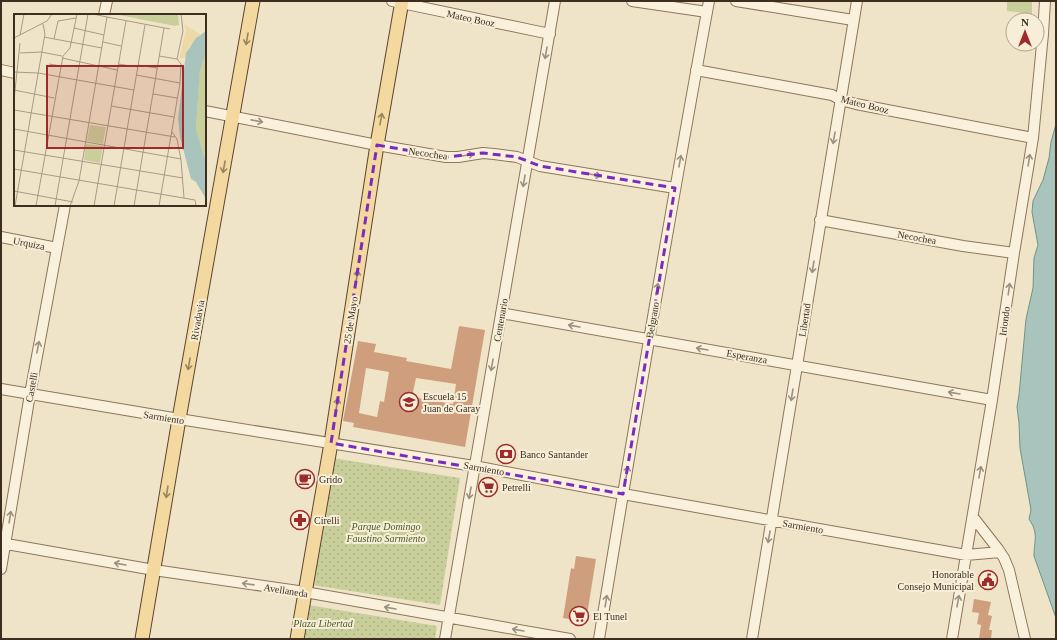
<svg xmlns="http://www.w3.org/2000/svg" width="1057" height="640" font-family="Georgia,serif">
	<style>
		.park { fill: url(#park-dots) }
		.garden { fill: #c9cf9b }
		.water { fill: #a9c4bc; stroke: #6f938a }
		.building { fill: #cf9f7d; fill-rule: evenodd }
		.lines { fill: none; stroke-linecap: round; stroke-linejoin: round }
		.minor-casing { stroke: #8d765c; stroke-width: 12 }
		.major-casing { stroke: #5b4430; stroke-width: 15 }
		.minor { stroke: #faf1dc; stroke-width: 10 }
		.major { stroke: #f3d9a0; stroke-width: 13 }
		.oneway { stroke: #988460 }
		.oneway2 { stroke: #9c907e }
		.marked { fill: none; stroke: #7b2cbf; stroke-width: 3; stroke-dasharray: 8 5; stroke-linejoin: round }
		.labels { text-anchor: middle; stroke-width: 4; stroke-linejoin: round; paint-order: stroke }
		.street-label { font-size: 10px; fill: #3d2e20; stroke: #f7eed8 }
		.poi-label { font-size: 10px; fill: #3d2e20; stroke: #f7eed8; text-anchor: start }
		.park-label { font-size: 10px; font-style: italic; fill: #4d5a26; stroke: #f7eed8 }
		.inset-road { fill: none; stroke: #a89b85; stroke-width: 1 }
		.view { fill: #9e2a2b; fill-opacity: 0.15; stroke: #9e2a2b; stroke-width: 2 }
		.inset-edge { fill: none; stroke: #3d2e20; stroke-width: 2 }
	</style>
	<defs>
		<pattern id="park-dots" width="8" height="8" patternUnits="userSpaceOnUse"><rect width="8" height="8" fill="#c9cf9b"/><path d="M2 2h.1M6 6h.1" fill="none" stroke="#aeb285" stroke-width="1.8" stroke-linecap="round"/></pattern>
	</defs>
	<rect width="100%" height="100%" fill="#f0e4c8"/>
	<path class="park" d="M332,458l128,20 -20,127 -128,-20z
		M308,605l129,21 -2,13h-132z"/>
	<path class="garden" d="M1007,1h25v13l-25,-3z"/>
	<path class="water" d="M1056,124v494l-22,-62c0,-16 5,-22 -5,-37l2,-9 -11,-62 -1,-25 -2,-16 2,-12 7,-76 7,-31 1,-30 4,-13 -6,-33 1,-11 10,-21 6,-22 2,-16z"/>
	<path class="building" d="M459,326l26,4 -20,117 -112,-20 1,-4 -11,-2 15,-80 18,3 -2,8 33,6 -1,3 45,8zM366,368l23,4 -5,30 -4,-1 -3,16 -18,-4zM416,378l40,6 -3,20 -41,-7z
		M576,556l20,3 -9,56 -6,6 -18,-3 8,-50 3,1z
		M974,599l17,3 -3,13 4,1 -3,14h3l-1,9h-12l2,-14 -4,-1 2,-11 -7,-1z"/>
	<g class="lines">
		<defs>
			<path id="minor" d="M392,1l158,33
				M632,1l75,11
				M736,1l117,19
				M104,15l3,-14
				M1,70l14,3
				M696,70l136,25 9,5 15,4 177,34
				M205,111l172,34 69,12h12l25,-4 11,1 23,3 23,9 135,22
				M820,220l143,26 51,7
				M1,237l56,11
				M501,313l491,87
				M1,389l178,30 295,47 149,28 343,61 34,-3
				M973,517l25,32 6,9 5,12 16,69
				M1,543l153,27 151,22 265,47
				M1,569l29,-175 35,-189
				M445,639l110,-638
				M599,639c35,-213 71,-426 110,-638
				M752,639l105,-638
				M952,639l40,-239 22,-147 19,-115 10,-104 2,-33"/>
			<path id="major" d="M142,639l37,-220 74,-418
				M297,639l34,-196 46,-298 25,-144"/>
		</defs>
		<use href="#minor" class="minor-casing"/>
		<use href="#major" class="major-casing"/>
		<use href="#minor" class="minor"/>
		<use href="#major" class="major"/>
	</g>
	<defs><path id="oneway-shaft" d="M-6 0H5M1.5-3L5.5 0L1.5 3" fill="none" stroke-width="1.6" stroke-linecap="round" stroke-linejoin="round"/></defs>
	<g class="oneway">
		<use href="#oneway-shaft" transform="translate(247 39) rotate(100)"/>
		<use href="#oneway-shaft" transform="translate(381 119) rotate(-80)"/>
		<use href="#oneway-shaft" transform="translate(224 167) rotate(100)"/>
		<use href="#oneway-shaft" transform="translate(357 276) rotate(-81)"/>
		<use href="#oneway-shaft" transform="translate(189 364) rotate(100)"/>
		<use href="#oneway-shaft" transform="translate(337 404) rotate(-81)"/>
		<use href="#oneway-shaft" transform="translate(167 492) rotate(99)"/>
	</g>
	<g class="oneway2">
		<use href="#oneway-shaft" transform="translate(546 53) rotate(100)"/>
		<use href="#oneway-shaft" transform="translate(257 121) rotate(11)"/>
		<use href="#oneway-shaft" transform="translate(834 138) rotate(100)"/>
		<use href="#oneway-shaft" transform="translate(468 155) rotate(-9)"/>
		<use href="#oneway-shaft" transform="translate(1029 160) rotate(-81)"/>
		<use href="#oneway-shaft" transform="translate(680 161) rotate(-80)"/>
		<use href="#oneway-shaft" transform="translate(595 175) rotate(9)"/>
		<use href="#oneway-shaft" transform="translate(524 181) rotate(100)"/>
		<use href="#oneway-shaft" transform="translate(813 267) rotate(99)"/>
		<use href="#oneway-shaft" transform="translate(657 289) rotate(-80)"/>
		<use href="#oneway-shaft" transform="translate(1009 289) rotate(-82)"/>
		<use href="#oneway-shaft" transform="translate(574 326) rotate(-170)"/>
		<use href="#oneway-shaft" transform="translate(38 347) rotate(-79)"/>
		<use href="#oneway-shaft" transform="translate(702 349) rotate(-170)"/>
		<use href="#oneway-shaft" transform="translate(492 365) rotate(100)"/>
		<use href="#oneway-shaft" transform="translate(954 393) rotate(-170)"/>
		<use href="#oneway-shaft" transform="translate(792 395) rotate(99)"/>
		<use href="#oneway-shaft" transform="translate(627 472) rotate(-81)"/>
		<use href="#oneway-shaft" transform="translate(980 472) rotate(-80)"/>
		<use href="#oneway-shaft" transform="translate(470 493) rotate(100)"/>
		<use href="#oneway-shaft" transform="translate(10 517) rotate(-81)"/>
		<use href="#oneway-shaft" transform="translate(769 537) rotate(100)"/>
		<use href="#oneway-shaft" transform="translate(120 564) rotate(-170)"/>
		<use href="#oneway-shaft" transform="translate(248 584) rotate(-172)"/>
		<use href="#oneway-shaft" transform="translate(606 601) rotate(-81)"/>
		<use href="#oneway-shaft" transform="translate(958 601) rotate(-80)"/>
		<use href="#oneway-shaft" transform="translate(390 608) rotate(-170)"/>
		<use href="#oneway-shaft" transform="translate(518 630) rotate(-170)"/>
	</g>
	<path class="marked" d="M377,145l69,12 37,-4 34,4 23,9 135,22 -52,306 -292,-51z"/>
	<defs>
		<symbol id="school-ring" viewBox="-11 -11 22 22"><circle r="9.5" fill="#f7eed8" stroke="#9e2a2b" stroke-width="1.5"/><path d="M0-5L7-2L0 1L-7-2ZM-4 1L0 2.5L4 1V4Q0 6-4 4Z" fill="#9e2a2b"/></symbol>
		<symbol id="bank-ring" viewBox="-11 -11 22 22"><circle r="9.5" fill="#f7eed8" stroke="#9e2a2b" stroke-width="1.5"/><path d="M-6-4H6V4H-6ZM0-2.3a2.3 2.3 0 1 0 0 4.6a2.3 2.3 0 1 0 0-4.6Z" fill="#9e2a2b"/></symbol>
		<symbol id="cafe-ring" viewBox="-11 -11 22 22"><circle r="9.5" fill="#f7eed8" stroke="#9e2a2b" stroke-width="1.5"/><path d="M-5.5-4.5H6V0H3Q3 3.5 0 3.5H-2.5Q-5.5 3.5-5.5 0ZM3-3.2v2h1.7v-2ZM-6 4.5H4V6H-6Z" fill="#9e2a2b"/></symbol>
		<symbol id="supermarket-ring" viewBox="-11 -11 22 22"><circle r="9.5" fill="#f7eed8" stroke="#9e2a2b" stroke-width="1.5"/><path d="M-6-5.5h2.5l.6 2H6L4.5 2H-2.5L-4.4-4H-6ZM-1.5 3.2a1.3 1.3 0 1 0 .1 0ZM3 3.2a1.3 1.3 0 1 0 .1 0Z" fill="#9e2a2b"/></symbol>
		<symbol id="pharmacy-ring" viewBox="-11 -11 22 22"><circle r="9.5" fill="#f7eed8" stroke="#9e2a2b" stroke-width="1.5"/><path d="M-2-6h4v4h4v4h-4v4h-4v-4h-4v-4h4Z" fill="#9e2a2b"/></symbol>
		<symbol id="civic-ring" viewBox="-11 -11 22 22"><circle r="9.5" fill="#f7eed8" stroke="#9e2a2b" stroke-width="1.5"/><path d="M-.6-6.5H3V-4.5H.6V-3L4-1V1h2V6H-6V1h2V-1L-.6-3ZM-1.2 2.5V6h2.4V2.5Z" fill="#9e2a2b"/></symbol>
	</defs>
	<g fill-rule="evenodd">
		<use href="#school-ring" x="398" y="391" width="22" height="22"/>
		<use href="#bank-ring" x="495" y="443" width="22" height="22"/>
		<use href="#cafe-ring" x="294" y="468" width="22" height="22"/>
		<use href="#supermarket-ring" x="477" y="476" width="22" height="22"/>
		<use href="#pharmacy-ring" x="289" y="509" width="22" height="22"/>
		<use href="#civic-ring" x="977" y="569" width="22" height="22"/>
		<use href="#supermarket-ring" x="568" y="605" width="22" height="22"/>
	</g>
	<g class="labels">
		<g class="street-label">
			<text transform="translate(471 18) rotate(12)" y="4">Mateo Booz</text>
			<text transform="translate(865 104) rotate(14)" y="4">Mateo Booz</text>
			<text transform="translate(428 153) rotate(8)" y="4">Necochea</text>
			<text transform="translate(917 237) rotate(10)" y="4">Necochea</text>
			<text transform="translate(29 243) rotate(11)" y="4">Urquiza</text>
			<text transform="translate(197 320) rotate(-80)" y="4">Rivadavia</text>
			<text transform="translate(350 320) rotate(-81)" y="4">25 de Mayo</text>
			<text transform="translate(500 320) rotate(-80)" y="4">Centenario</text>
			<text transform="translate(652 320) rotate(-80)" y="4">Belgrano</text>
			<text transform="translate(804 320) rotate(-81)" y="4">Libertad</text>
			<text transform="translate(1004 321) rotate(-82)" y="4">Iriondo</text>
			<text transform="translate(747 356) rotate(10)" y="4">Esperanza</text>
			<text transform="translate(31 387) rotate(-80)" y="4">Castelli</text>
			<text transform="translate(164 417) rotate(9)" y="4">Sarmiento</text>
			<text transform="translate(484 468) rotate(10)" y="4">Sarmiento</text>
			<text transform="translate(803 526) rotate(10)" y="4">Sarmiento</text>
			<text transform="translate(286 590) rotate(9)" y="4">Avellaneda</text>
		</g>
		<g class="poi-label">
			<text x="423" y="400">Escuela 15<tspan x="423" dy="12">Juan de Garay</tspan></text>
			<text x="520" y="458">Banco Santander</text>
			<text x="319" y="483">Grido</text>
			<text x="502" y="491">Petrelli</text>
			<text x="314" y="524">Cirelli</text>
			<text x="974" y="578" text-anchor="end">Honorable<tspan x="974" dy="12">Consejo Municipal</tspan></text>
			<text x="593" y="620">El Tunel</text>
		</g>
		<g class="park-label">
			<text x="386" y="530">Parque Domingo<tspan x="386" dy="12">Faustino Sarmiento</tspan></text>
			<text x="323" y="627">Plaza Libertad</text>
		</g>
	</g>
	<g transform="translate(14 14)">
		<rect width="192" height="192" fill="#f0e4c8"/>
		<path d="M100,0h64l1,11 -4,1zM192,38v111l-10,-34 4,-64z" fill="#c9cf9b"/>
		<path d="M112,0h51v10l-3,1z" fill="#c9cf9b"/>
		<path d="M170,10l16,10 -12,14 -2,9 -7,2 7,-29z" fill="#ecd9a5"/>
		<path d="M76,111l16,2 -3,17 -16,-3zM72,130l17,2 -3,17 -16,-3z" fill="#c9cf9b"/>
		<path d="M192,17v21l-6,18 -4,59 10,34v36l-10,-17 -5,-3 -11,-42 -2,-19 8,-65 10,-15z" fill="#a9c4bc"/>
		<path class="inset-road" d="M93,3l63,12M60,14l30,7M6,21l4,-21M30,23l58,11M0,24l33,-17 5,-7M40,25l4,-18 18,-3M89,28l18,4M6,39l21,-1 21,4M145,42l18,3M48,44l55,12M163,45l6,-28 -2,-17M35,50l12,2M104,50l20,3M124,51l19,3M0,58l24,1 96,17M122,61l44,8M0,76l40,8M139,80l24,4M0,86l6,-57M97,92l63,11M0,96l161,27M0,115l167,30M158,118l5,7 4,21 3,38M0,136l169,28M0,155l181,31 1,6M0,177l59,11M1,192l30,-172 -2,-10M22,192l27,-150 7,-8 7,-34M41,192l33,-192M56,192l9,-25 28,-164 -14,-3M80,192l32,-185M100,192l31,-181M120,192l30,-178M145,192l21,-123 1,-19 -4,-5"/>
		<path class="view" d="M33,52h136v82h-136z"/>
		<rect width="192" height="192" class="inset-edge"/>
	</g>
	<rect width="1057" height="640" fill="none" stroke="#3d2e20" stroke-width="4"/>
	<g transform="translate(1025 32)"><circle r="19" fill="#f7eed8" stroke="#ada18e"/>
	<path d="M0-3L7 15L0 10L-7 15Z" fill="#9e2a2b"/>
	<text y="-6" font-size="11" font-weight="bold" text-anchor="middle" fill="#3d2e20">N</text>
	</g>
</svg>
